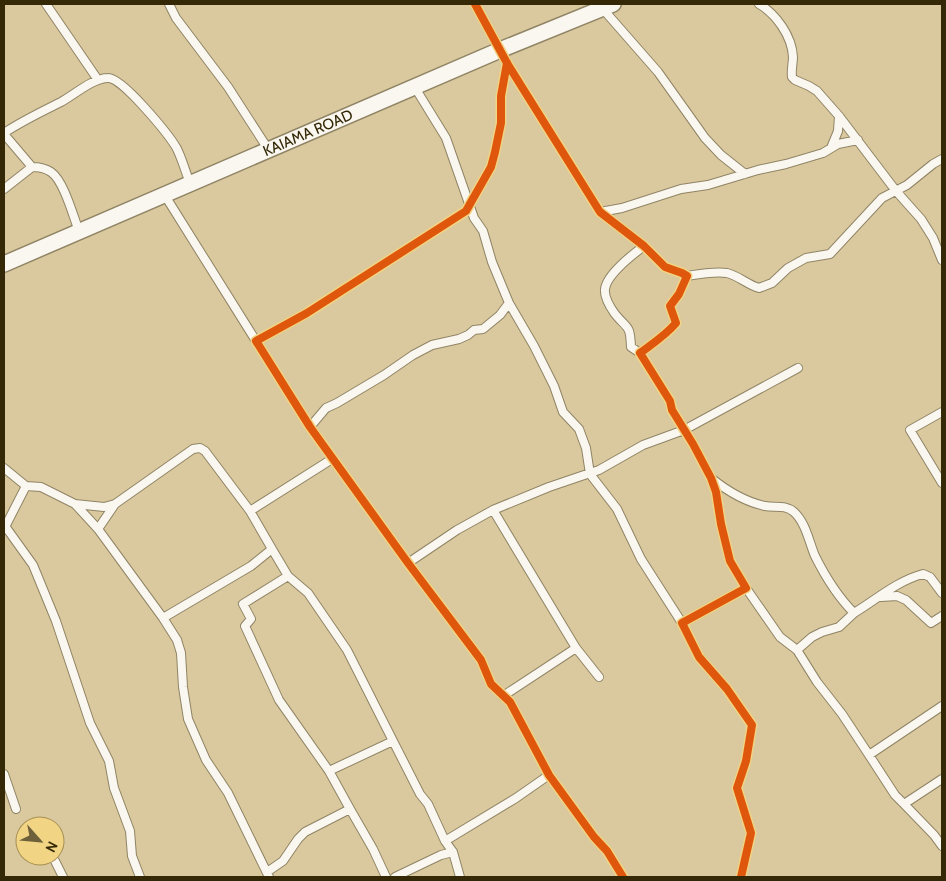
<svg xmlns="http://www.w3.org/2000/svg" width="946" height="881" font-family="Cabin,sans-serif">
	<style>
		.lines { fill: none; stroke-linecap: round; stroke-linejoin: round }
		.street-casing { stroke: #908465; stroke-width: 10 }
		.highway-casing { stroke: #908465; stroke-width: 18 }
		.street { stroke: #f9f7f0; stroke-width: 8 }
		.highway { stroke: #f9f7f0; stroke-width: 15 }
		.cycleway-casing { stroke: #f2d485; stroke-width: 11 }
		.cycleway { stroke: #df570c; stroke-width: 8 }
		.labels { text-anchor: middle; stroke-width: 5; stroke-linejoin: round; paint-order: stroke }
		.street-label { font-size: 15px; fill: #342806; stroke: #f2d485 }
	</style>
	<rect width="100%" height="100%" fill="#dac99e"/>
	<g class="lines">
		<defs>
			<path id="street" d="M46,4l52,76
				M169,4l7,14 52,69 40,62
				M475,4l32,59 93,149 44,34 21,21 17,6 5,3 -8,18 -9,12 6,17c-10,12 -24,21 -36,30l30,48 2,9 21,34 18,34 5,14 5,32 9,37 16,27 -64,35 17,34 28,32 25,36 -6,36 -9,27 14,45 -10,44
				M759,4c17,10 33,32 34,53 0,6 -2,13 -1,20l3,3 14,6 8,5 22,25 57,75 25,28 12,19 9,22
				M602,8l56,64 47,66 16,17 24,19
				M507,63l-6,33v27l-6,29 -4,15 -25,44 -159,102 -51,28 54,86 98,136 73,97 10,24 19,18 39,73 45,62 13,14 16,26
				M4,133c18,-12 37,-21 57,-31 13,-7 32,-24 47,-24 14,-1 60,56 68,69 6,11 9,24 14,36
				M4,134l28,33 -28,22
				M831,148l7,-17 1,-15
				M32,167c7,0 13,1 19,5 13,9 22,44 28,59
				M164,194l92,147
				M600,212l22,-4 59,-19 27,-4 50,-15 28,-6 37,-11 15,-9 20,-4
				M687,276c12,-2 28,-5 40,-3 12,3 21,12 32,15l13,-5 16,-15 18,-10 24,-4 52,-56 25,-13 26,-21 9,-5
				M509,303l25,43 20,40 9,26 16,17 7,19 4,26 27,35 24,50 41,64
				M640,353l-9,-6c-1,-23 -3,-17 -16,-33 -5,-7 -11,-17 -10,-25 2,-15 27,-34 39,-43
				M942,412l-32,18 32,53
				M310,427l16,-19 11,-5 47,-28 29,-20 19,-10 27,-6 9,-4 6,-5 9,-1 17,-14 9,-12 -17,-41 -9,-31 -9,-13 -28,-80 -32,-52
				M4,468l22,18 15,1 34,17 23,25 65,89 14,22 4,13 2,34 5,32 18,41 22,33 41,84
				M711,478c15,12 35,24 54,28 10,2 20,-2 29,6 12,11 15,30 21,44 10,20 24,42 39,57l-15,14 -17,5 -10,5 -15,13 -17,-13 -34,-49
				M75,504l29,3 11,-3
				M493,510l83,138 -73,48
				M250,511l82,-52
				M5,526l28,39 23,56 34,102 19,38 5,27 16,43 2,25 8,21
				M4,529l22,-43
				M98,529l17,-25 78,-55 7,-1 5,3 45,60 22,38 -21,17 -88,52
				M272,549l16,27 -45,28 8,15 -6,7 34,74 50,71
				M408,563l49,-33 36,-20 56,-23 50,-17 44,-25 41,-15 114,-62
				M288,576l20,17 39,57 46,91
				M881,597l16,-1 9,4 25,23 11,-7
				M854,613c23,-14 43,-32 69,-39l7,3 12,16
				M576,648l23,29
				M797,650l20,32 25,32 27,41 73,-49
				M869,755l26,40 9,9 38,-25
				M4,774l12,35
				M904,804l30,31 8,11
				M350,809l-21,-38 64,-30 27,53 8,10 17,37
				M453,852l7,25
				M55,861l8,16
				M267,872l16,-11 15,-22 7,-7 45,-23 23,40 13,28
				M395,877l46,-22 12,-3 -8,-11 71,-43 33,-23"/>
			<g id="highway">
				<path id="s1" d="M4,264l496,-214 113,-46"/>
			</g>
		</defs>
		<use href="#street" class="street-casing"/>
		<use href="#highway" class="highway-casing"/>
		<use href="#street" class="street"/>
		<use href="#highway" class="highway"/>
		<defs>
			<path id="cycleway" d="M475,4l32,59 93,149 44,34 21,21 17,6 5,3 -8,18 -9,12 6,17c-10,12 -24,21 -36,30l30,48 2,9 21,34 18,34 5,14 5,32 9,37 16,27 -64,35 17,34 28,32 25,36 -6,36 -9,27 14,45 -10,44
				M507,63l-6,33v27l-6,29 -4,15 -25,44 -159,102 -51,28 54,86 98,136 73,97 10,24 19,18 39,73 45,62 13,14 16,26"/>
		</defs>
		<use href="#cycleway" class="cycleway-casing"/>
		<use href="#cycleway" class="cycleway"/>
	</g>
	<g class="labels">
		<g class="street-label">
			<text dy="5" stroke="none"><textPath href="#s1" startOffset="331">KAIAMA ROAD</textPath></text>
		</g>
	</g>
	<rect width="946" height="881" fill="none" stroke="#342806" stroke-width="10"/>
	<g transform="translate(40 841) rotate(117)"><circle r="24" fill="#f2d485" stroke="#a68f52"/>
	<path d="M0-4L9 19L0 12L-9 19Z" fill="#6e603b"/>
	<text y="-8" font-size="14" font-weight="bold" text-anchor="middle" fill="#342806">N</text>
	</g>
</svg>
